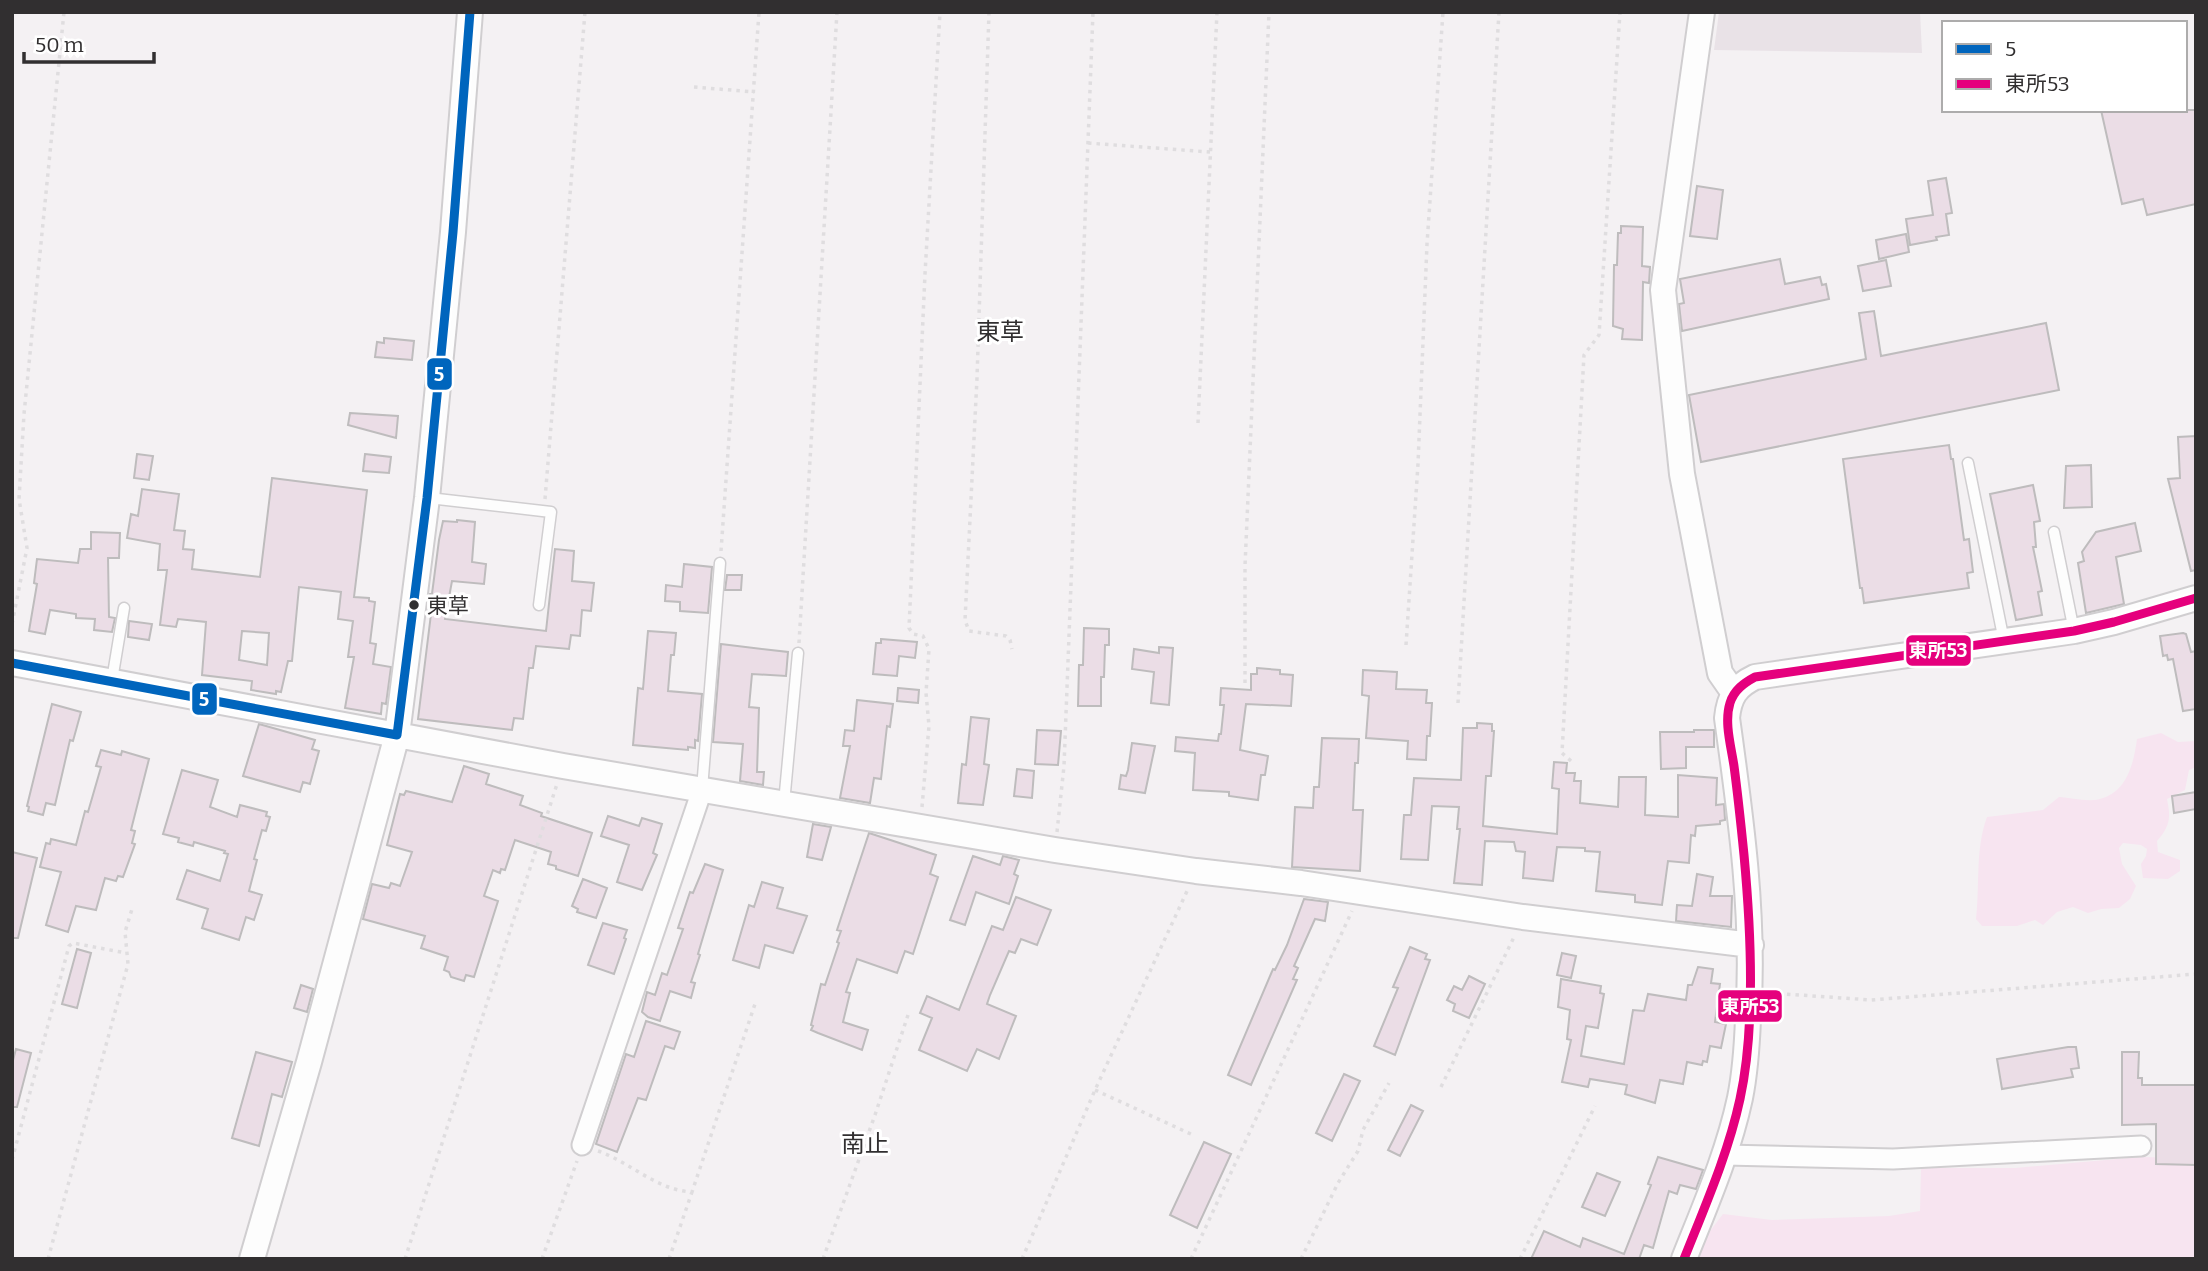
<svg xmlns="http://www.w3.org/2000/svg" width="2208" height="1271" font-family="Bitter,'Noto Sans JP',serif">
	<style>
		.built { fill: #e9e2e7 }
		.green { fill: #f7e4f0 }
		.building { fill: #ebdde6; stroke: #bebcbd; stroke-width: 2; fill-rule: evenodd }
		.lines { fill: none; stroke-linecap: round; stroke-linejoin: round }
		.service-casing { stroke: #d0ced0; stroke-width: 13 }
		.minor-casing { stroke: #d0ced0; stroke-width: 23 }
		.tertiary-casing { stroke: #d0ced0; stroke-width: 28 }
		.path { stroke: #dfdddf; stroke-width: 3.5; stroke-dasharray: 3.5 5; stroke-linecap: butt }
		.service { stroke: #fdfdfd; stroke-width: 10 }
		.minor { stroke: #fdfdfd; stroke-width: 19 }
		.tertiary { stroke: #fdfdfd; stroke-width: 24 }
		.bus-1-casing { stroke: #fff; stroke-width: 14 }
		.bus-2-casing { stroke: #fff; stroke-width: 14 }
		.bus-1 { stroke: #0065bd; stroke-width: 9 }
		.bus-2 { stroke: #e5007d; stroke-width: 9 }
		.bus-dot { fill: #312f30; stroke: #fff; stroke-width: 2.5 }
		.labels { text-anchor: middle; stroke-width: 6; stroke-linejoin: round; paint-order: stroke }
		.bus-label { font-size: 21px; fill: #312f30; stroke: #fff; text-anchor: start }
		.neighbourhood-label { font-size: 24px; fill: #312f30; stroke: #fff }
		.line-badge { stroke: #fff; stroke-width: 2.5 }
		.badge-label { font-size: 19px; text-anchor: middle; font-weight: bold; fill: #fff }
	</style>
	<rect width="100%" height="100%" fill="#f4f1f3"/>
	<path class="built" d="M1719,12h201l2,41 -208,-3z"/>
	<path class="green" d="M2161,733l17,9 18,-1v26l-7,3 -4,20 -18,9c4,19 3,27 -10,42l1,11 22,8v11l-12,8 -25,-1 -2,-14 5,-8 1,-7 -6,-4 -18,-2 -4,5 3,16 14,22 -6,13 -11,9 -18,1 -13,4 -15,-6 -16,5 -14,13 -8,-5 -18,6h-35l-6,-7c4,-34 -1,-70 11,-102l56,-7 16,-13c13,1 32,6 44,1 25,-8 31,-37 34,-59z
		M2140,1157l55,1 1,101h-497l8,-24 16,-21 49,6 117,-4 31,-5 1,-43h94z"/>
	<path class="building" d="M2101,110h95v94l-49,11 -4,-16 -21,5z
		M1946,178l6,35 -6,1 3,21 -13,2 1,3 -27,5 -4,-26 27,-4 -5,-34z
		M1697,186l26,4 -6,49 -27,-3z
		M1621,226l22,1 -1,39 8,1 -1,16 -6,-1 -1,58 -20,-1 1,-10 -10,-3 1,-61h3l1,-32h3z
		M1906,234l3,18 -30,7 -3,-19z
		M1780,259l5,25 35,-7 2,8 4,-1 3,15 -147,32 -3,-27 5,-1 -4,-24z
		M1886,260l5,26 -28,5 -5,-25z
		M1874,311l7,45 165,-33 13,67 -358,72 -12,-67 177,-36 -7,-46z
		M384,338l30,3 -2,19 -37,-3 2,-15 7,1z
		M350,413l48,3 -2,22 -48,-13z
		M2196,436v134l-5,1 -23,-92 12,-1 -2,-41z
		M1949,445l2,14h2l11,81 5,-1 4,33 -6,1 2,15 -105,15 -2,-15h-2l-17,-129z
		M137,454l16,2 -4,24 -15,-2z
		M365,454l26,3 -2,16 -26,-2z
		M2091,465l1,42 -28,1 2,-42z
		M272,478l95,12 -13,107 15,1v3l6,1 -5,41 6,1 -3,20 18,3 -5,37 -4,-1 -1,11 -36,-6 9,-51h-6l5,-36 -15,-2 3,-27 -42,-5 -7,74h-4l-7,31 -5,-1v3l-25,-4 1,-9 -50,-6 4,-53 -28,-3 -2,8 -16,-2 7,-55h-9l2,-26 -33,-6 4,-24 7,2 4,-27 37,5 -5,36 11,1 -2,18 11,1 -2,19 68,8zM242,631l27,2 -2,32 -28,-5z
		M2033,485l7,36 -6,1 2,25h-3l9,44 -4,1 4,23 -26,5 -26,-126z
		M457,520l18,2 -3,40 14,2 -2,20 -32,-3 -7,38 101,12 9,-82 19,2 -2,30 22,2 -3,28 -9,-1 -2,26 -9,-1 -2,14 -33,-3 -3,22h-4l-6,51 -9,-1 -2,12 -94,-11 13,-105 -4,-1 3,-19h2l7,-54 4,-19 14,1z
		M2135,523l6,28 -25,6 8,47 -38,9 -8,-50 6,-2 -2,-9 14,-20z
		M91,532l29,1 -1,25h-11l1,59 6,1 -3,14 -18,-2 1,-11 -19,-1v-4l-26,-4 -5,24 -16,-3 8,-47 -3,-1 3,-24 41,4 2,-14h11z
		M684,564l28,3 -4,46 -28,-2v-9l-15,-1 1,-16 16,2z
		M727,575h15l-1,15h-16z
		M129,621l23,3 -3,16 -21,-3z
		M1084,628l25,1v16h-4l-1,32h-3v29h-23l1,-41h4z
		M648,631l28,2 -2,22h-3l-3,36 34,3 -4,47 -3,-1v8l-7,-1v3l-55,-5 5,-57 5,1z
		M2183,633l3,1 5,18 5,-1v58l-13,2 -10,-52 -5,1 -1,-5 -4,1 -3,-20z
		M881,639l36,3 -2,16 -16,-2 -2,20 -24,-2 3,-31h5z
		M721,644l67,8 -2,24 -34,-2 -3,33 10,1 -2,64h7l-1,13 -23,-4 3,-37 -30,-2z
		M1159,647l14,1 -4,57 -18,-2 3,-31 -22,-3 2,-20 25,4z
		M1257,668l23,2v4l13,1 -2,31 -45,-2 -6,46 28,6 -3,19h-4l-3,25 -29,-4v-4l-36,-2 2,-37 -20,-2 1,-14 42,4 1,-7h2l3,-29h-4l1,-17 30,2v-16h6z
		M1363,670l34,2 -1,17 31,1 -1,13h6l-2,33h-3l-1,24 -19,-1 1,-18 -42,-3 3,-42 -7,-1z
		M898,688l21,2 -1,13 -21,-2z
		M857,700l36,4 -3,23 -3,-1 -6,53 -7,-1 -4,25 -30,-5 10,-52h-7l2,-16 9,1z
		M52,704l29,8 -8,29 -3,-1 -15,65 -9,-2 -3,12 -15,-4 1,-4 -2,-1z
		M971,717l18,2 -5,45 5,1 -6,40 -25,-2 4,-39 4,1z
		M1477,723l15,1v7h2l-3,45h-5l-3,50 74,8 2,-45 -7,-1 2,-26 13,1 -1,10h9l-1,8h7l-1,22 38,4 1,-30h27l-1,38 33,2v-42l39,3 -1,27 8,-1 1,16 -5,1v3l-24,2 -1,10 -4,-1 -2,28 -21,-2 -6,44 -27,-3v-7l-39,-4 4,-39 -15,-1v-3l-28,-1 -4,34 -30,-3 2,-26 -9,-1 -2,-9 -29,-1 -3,44 -28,-2 6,-54h-3l2,-22 -27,-1 -4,54 -27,-1 3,-44h7l3,-37 47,2 2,-52h14z
		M259,724l56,16 -3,9 7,2 -9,33 -7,-2 -3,10 -57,-16z
		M1037,730l24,1 -3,34 -23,-1z
		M1694,730h20v17h-28v21l-25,1 -1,-37h34z
		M1322,738l37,1 -1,24h-3l-2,47h10l-3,61 -68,-4 3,-60 18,1 1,-21h5z
		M1132,743l23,3 -10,47 -26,-4 2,-14 5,1 2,-6z
		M101,750l20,5 1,-4 27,8 -18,71 4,1 -3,12 3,1 -12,33 -5,-1 -2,5 -11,-3 -9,32 -20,-4 -8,26 -22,-7 15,-53 -21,-5 6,-24 4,1 1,-5 25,6 9,-34 3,1 13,-45 -5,-1z
		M464,766l25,8 -3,10 37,12 -3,9 22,8 -1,3 51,17 -14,43 -22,-7v-3l-8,-2 3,-12 -36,-12 -10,30 -4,-1 -1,4 -7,-3 -9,26 14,5 -24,76 -8,-2 -2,6 -13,-4 -2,-5 -5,-2 4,-13 -27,-9 4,-12 -62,-17 9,-35 17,4 2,-5 9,3 12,-34 -25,-7 13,-51 4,1 2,-4 46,11z
		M1017,769l17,2 -2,27 -18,-2z
		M182,770l36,10 -8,27 27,10 3,-12 27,7 -1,4 4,1 -4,14 -4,-1 -8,29 3,1 -8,31 13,4 -8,25 -8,-3 -7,23 -37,-12 6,-19 -31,-10 10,-29 33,11 8,-27 -4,-1 1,-2 -31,-9 -1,4 -15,-4 1,-4 -16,-4z
		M2196,792v17l-22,4 -2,-17z
		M608,816l31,10 3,-8 20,6 -9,29 4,2 -15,35 -25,-8 12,-37 -28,-9z
		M813,824l18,3 -9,33 -15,-3z
		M869,833l67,22 -6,19 8,3 -25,77 -8,-3 -8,22 -40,-14 -11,33 4,1 -7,29 25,8 -6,20 -44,-17 -7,-3 2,-4 -2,-1 10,-41 4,1 14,-42 -2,-1 4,-11 -4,-1z
		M12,852l25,6 -19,80h-6z
		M973,856l27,9 3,-9 16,4 -5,14 4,2 -9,28 -33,-12 -11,33 -15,-5z
		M705,864l18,6 -25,84 2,1 -9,27 4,1 -4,15 -21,-7 -10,30 -12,-4 -6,-5 5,-20 8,3 7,-22 5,2 16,-46 -5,-1 12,-36 3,1z
		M1697,874l16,3 -3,19h22l-1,31 -55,-6 1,-16 15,1z
		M583,879l24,9 -11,30 -19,-6 1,-3 -6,-3z
		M762,882l21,6 -6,20 30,8 -14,37 -28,-8 -6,23 -26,-8 16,-55 5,2z
		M1016,897l35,13 -14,35 -16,-6 -6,14 -6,-2 -19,44 -3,9 29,12 -17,43 -22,-10 -10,22 -48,-21 13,-32 -12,-5 7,-17 32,14 33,-84 11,4z
		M1304,899l24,3 -3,19 -10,-2 -21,47 4,2 -5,11 4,1 -46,105 -23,-10 45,-106 2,1 12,-25z
		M603,923l24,7 -3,8 2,1 -12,35 -26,-9z
		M1410,947l17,7 -2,5 5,1 -35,95 -21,-9 24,-58 -5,-1z
		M77,949l14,4 -14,55 -15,-4z
		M1562,953l14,3 -5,22 -14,-3z
		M1698,967l15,2 -2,14 9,1 -5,38 11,2 -5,24 -11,-2 -3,16 -4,-1 -1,4 -15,-3 -4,22 -23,-4 -5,23 -30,-9 2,-9 -37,-6 -2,8 -26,-5 9,-42 -4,-1 3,-29 -12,-3 3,-28 40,7 -1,7 4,1 -6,34 -12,-2 -5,30 43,8 9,-54 11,1 4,-17 38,6 2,-15h4z
		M1469,976l16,8 -16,34 -16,-7 2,-7 -8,-4 7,-14 8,4z
		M301,985l12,4 -6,23 -13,-4z
		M646,1021l34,11 -6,17 -9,-3 -19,54 -8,-2 -21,54 -21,-8 30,-90 8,3z
		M2068,1047h8l3,21 -8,1 2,8 -71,12 -5,-30z
		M16,1049l15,4 -14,54h-5v-43z
		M256,1052l36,10 -10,35 -10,-3 -13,52 -27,-8z
		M2122,1052h17l-1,26h4v7h54v80l-40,-1v-40l-34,1z
		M1344,1074l16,7 -28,60 -16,-8z
		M1411,1105l12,6 -23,45 -12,-6z
		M1204,1142l27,12 -34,74 -27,-13z
		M1658,1157l45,13 -7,19 -16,-4 -3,9 -8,-3 -16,57 -9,-3 -5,14h-108l13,-28 36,16 3,-9 41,16 27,-69 -3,-1z
		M1597,1173l23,9 -15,34 -23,-9z"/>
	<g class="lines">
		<defs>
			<path id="service" d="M1968,463l36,178
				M429,498l122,14 -12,93
				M2054,532l20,99
				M112,680l12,-72
				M702,789l18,-226
				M784,803l14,-150"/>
			<path id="minor" d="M582,1145l120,-355
				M1725,1155l168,4 248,-13"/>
			<path id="tertiary" d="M1702,12l-39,278 19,184 38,199 14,20
				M12,663l551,103 492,84 141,21 105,12 222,34 228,28
				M252,1259l57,-197 88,-327 30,-237 26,-266 17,-220
				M1684,1259c21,-53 44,-105 56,-161 5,-25 7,-53 8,-79 7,-101 -7,-201 -21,-301 2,-21 9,-32 28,-41l319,-46 40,-9 82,-24"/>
		</defs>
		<use href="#service" class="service-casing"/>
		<use href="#minor" class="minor-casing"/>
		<use href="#tertiary" class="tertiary-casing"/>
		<path class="path" d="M989,12l-12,366 -12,242 4,11 37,5 4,4 2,9
			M694,87l60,5
			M1088,143l122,9
			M1198,423l19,-411
			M545,499l40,-487
			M721,551l38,-539
			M12,624l15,-76 -8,-49 5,-85 40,-402
			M799,643l38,-631
			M1406,645l12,-181 9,-220 16,-232
			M1245,683v-117l24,-554
			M1458,703l41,-691
			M1571,761l-9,-8 22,-398 15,-20 21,-323
			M922,807l7,-81 -3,-33 3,-44 -6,-13 -10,-2 -4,-6 16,-354 15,-262
			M1057,832l7,-66 29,-754
			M1770,993l101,7 325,-26
			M1441,1087l74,-152
			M1095,1090l98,45
			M598,1151c32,11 58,39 94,41l63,-188
			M12,1160l57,-214 4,-3 53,10
			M48,1259l80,-295 -3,-32 7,-23
			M405,1259l152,-475
			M542,1259l35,-98
			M669,1259l23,-67
			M823,1259l52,-144 33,-100
			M1022,1259l73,-169 93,-201
			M1191,1259l161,-348
			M1301,1259l37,-76 20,-32 5,-21 26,-47
			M1520,1259l75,-153"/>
		<use href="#service" class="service"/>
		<use href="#minor" class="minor"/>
		<use href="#tertiary" class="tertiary"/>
		<defs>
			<path id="bus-1" d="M12,663l385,72
				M397,735l30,-237 26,-266 17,-220"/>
			<path id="bus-2" d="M1684,1259c21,-53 44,-105 56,-160 16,-73 11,-169 4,-244 -3,-30 -6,-59 -10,-89 -3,-20 -10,-44 -4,-63 4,-13 14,-20 25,-26l319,-46 40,-9 82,-24"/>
		</defs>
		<use href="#bus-1" class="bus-1-casing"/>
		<use href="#bus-2" class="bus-2-casing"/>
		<use href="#bus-1" class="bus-1"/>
		<use href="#bus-2" class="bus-2"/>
	</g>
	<circle class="bus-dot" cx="414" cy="605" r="6"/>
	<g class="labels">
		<g class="bus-label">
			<text x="427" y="613">東草</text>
		</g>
		<g class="neighbourhood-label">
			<text x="1000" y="340">東草</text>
			<text x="865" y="1152">南止</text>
		</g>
	</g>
	<g class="line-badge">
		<rect x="426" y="357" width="27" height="34" rx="7" fill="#0065bd"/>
		<rect x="1905" y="634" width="67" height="33" rx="7" fill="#e5007d"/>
		<rect x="191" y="682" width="27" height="34" rx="7" fill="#0065bd"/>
		<rect x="1717" y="989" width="66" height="34" rx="7" fill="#e5007d"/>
	</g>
	<g class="badge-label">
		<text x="439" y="381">5</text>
		<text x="1938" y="657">東所53</text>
		<text x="204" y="706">5</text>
		<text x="1750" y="1013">東所53</text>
	</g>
	<rect width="2208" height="1271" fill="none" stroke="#312f30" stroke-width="28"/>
	<rect x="1942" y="21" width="245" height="91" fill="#ffffff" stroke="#adacac" stroke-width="2"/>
	<rect x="1956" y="44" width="35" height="10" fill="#0065bd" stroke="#adacac" stroke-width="2"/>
	<text x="2005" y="56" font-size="21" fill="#312f30">5</text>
	<rect x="1956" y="79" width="35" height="10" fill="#e5007d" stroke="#adacac" stroke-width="2"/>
	<text x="2005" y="91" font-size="21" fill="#312f30">東所53</text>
	<path d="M24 52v10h130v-10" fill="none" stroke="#312f30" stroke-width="3.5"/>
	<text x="35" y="52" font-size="21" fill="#312f30" stroke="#ffffff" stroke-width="5" paint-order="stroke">50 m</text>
</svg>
